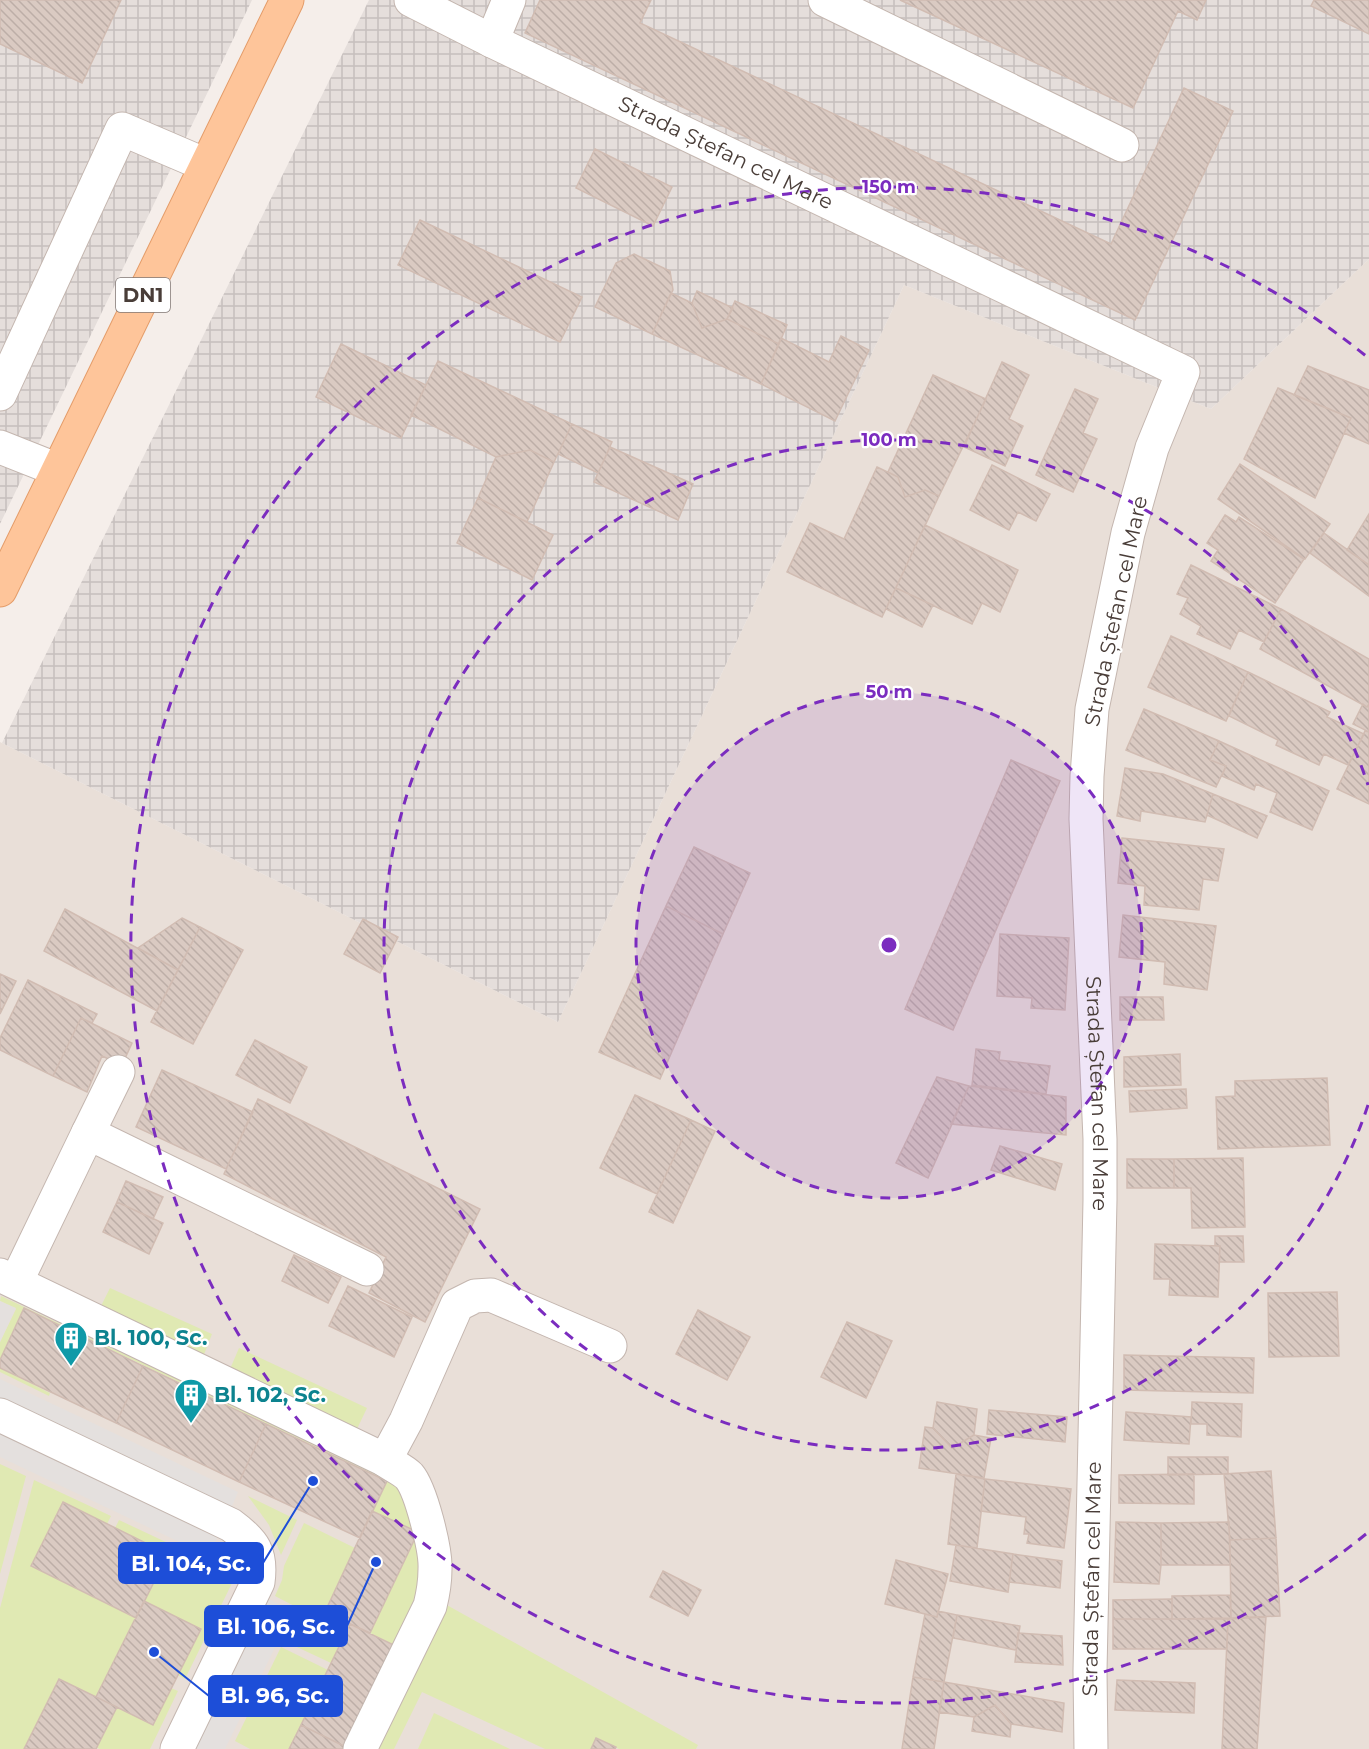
<svg xmlns="http://www.w3.org/2000/svg" width="1369" height="1749" font-family="Montserrat,sans-serif">
	<style>
		.residential { fill: #e9dfd8 }
		.industrial { fill: url(#industrial-grid) }
		.green { fill: #e0e9b3 }
		.parking { fill: #e4e0de }
		.building { fill: url(#building-back-hatch); stroke: #d1bcb2; stroke-width: 1.5 }
		.lines { fill: none; stroke-linecap: round; stroke-linejoin: round }
		.minor-casing { stroke: #c4b6af; stroke-width: 35 }
		.major-casing { stroke: #e49c69; stroke-width: 35 }
		.minor { stroke: #fff; stroke-width: 33 }
		.major { stroke: #fec59a; stroke-width: 33 }
		.ring { fill: none; stroke: #7b2cbf; stroke-width: 3; stroke-dasharray: 10 8 }
		.labels { text-anchor: middle; stroke-width: 4.5; stroke-linejoin: round; paint-order: stroke }
		.shield { fill: #fff; stroke: #807774; stroke-width: 1.5 }
		.shield-label { font-size: 20px; font-weight: bold; fill: #493d38 }
		.street-label { font-size: 21px; fill: #493d38; stroke: #fff }
		.culture-label { font-size: 21px; font-weight: bold; fill: #0d838f; stroke: #fff; text-anchor: start }
		.centre { fill: #7b2cbf; stroke: #fff; stroke-width: 3 }
		.ring-label { font-size: 18px; text-anchor: middle; font-weight: bold; fill: #7b2cbf; stroke: #fff; stroke-width: 4.5; stroke-linejoin: round; paint-order: stroke }
		.leader { fill: none; stroke: #1d4ed8; stroke-width: 2 }
		.callout-dot { fill: #1d4ed8; stroke: #fff; stroke-width: 2 }
		.callout { fill: #1d4ed8; stroke: #1d4ed8; stroke-width: 2 }
		.callout-label { font-size: 22px; text-anchor: middle; font-weight: bold; fill: #fff }
	</style>
	<defs>
		<pattern id="industrial-grid" width="8" height="8" patternUnits="userSpaceOnUse" patternTransform="scale(1.5)"><rect width="8" height="8" fill="#e5dedb"/><path d="M0 4h8M4 0v8" fill="none" stroke="#c6bfbd"/></pattern>
		<pattern id="building-back-hatch" width="6" height="6" patternUnits="userSpaceOnUse" patternTransform="scale(1.5)"><rect width="6" height="6" fill="#dacac2"/><path d="M-1 5l2 2M0 0l6 6M5-1l2 2" fill="none" stroke="#bdaea7"/></pattern>
	</defs>
	<rect width="100%" height="100%" fill="#f5eeea"/>
	<path class="residential" d="M1369,259v1490h-1369v-1007l558,280 346,-737 307,124z"/>
	<path class="industrial" d="M0,0h252l-252,524z
		M369,0h1000v259l-158,150 -307,-124 -346,737 -556,-279z"/>
	<path class="green" d="M110,1288l102,46 -9,23 -103,-49z
		M1,1296l386,182 2,-4c18,9 25,25 30,44 5,19 8,43 5,64 -2,14 -9,29 -15,43 -17,42 -39,83 -59,124h-2l50,-102 -28,-14 48,-100 -46,-22 14,-31 -361,-171 -25,51v-18l16,-33 -16,-8z
		M239,1348l128,60 -10,21 -127,-60z
		M0,1368l50,25 -1,3 -49,-24z
		M0,1464l26,12 -26,98z
		M34,1480l77,36 -4,8 -44,-22 -32,64 105,52 -40,79 -37,-18 -35,70h-24v-141z
		M248,1496l49,24 -16,35 -12,-30z
		M119,1520l117,55 -51,104 -8,-4 24,-46 -57,-28 -29,-73z
		M304,1523l51,25 -29,64 24,12 -19,39 -47,-22 16,-32 -25,-13 7,-16 2,-14z
		M445,1604l253,141 -2,4h-77l-22,-11 -6,11h-46l-123,-57 -28,57h-19z
		M281,1647l47,23 -39,79h-39l-15,-8z
		M171,1688l7,3 -28,58h-50l-3,-1 20,-41z
		M434,1713l76,36h-92z"/>
	<path class="parking" d="M0,1301l16,7 -16,34z
		M0,1379l238,113 -8,19 -230,-109z
		M0,1428l219,106 -10,22 -209,-99z
		M267,1598l26,13 -68,138h-29z"/>
	<path class="building" d="M0,0h121l-39,83 -82,-39z
		M540,0h111l-11,23 471,221 73,-156 49,23 -98,209 -610,-287z
		M900,0h306l-9,20 -19,-9 -45,97z
		M1314,0h55v34l-58,-28z
		M595,149l77,38 -19,39 -77,-38z
		M420,220l162,77 -22,45 -162,-77z
		M634,254l36,17 3,19 -21,44 -57,-27 21,-44z
		M697,291l36,17 -6,11 -25,9 -10,-25z
		M671,293l21,10 10,25 25,-9 52,25 -18,40 -109,-50z
		M735,301l52,24 -8,19 -52,-25z
		M841,336l28,14 -34,71 -74,-37 20,-46 48,24z
		M341,344l85,41 -25,53 -85,-41z
		M438,361l134,63 -18,38 -24,-12 -34,7 -85,-42z
		M1002,362l27,13 -20,44 14,7 -18,40 -41,-19z
		M1308,366l61,24v54l-25,-11 7,-15 -57,-23z
		M933,375l53,24 -47,97 -14,-6 -20,7 -7,-20 -10,-5z
		M1278,388l73,30 -36,80 -71,-39z
		M1075,389l23,10 -15,34 14,6 -24,53 -37,-17z
		M572,424l40,18 -14,31 -40,-19z
		M610,447l83,37 -15,36 -84,-38z
		M530,450l24,12 -27,60 -49,-24 18,-41z
		M1240,464l90,60 -25,35 -87,-60z
		M992,465l58,29 -14,27 -18,-9 -9,18 -39,-20z
		M877,467l21,10 7,20 20,-7 14,6 -57,121 -95,-45 23,-49 34,16z
		M478,498l75,37 -21,45 -75,-37z
		M1369,514v51l-22,-15z
		M1225,515l11,7 3,-5 65,42 -29,44 -64,-42 7,-11 -11,-7z
		M925,525l93,45 -18,42 -18,-9 -10,21 -76,-36z
		M1324,533l45,32v31l-59,-43z
		M1191,565l90,44 -17,33 -25,-12 -9,19 -33,-15 4,-8 -21,-12 8,-16 -11,-4z
		M896,588l37,17 -11,22 -36,-18z
		M1281,609l88,50v45l-2,3 -107,-58z
		M1171,636l77,36 -22,49 -78,-34z
		M1248,672l82,40 -3,5 37,17 -16,31 -24,-11 -5,11 -43,-20 2,-5 -49,-24z
		M1363,704l4,3 2,-3v28l-16,-8z
		M1144,709l75,32 -9,19 16,6 -10,21 -90,-37z
		M1365,731l4,1v72l-32,-15z
		M1219,741l110,50 -17,39 -42,-18 7,-19 -21,-9 -2,6 -32,-14 4,-10 -16,-6z
		M1011,760l49,21 -107,249 -48,-21z
		M1125,768l38,6 50,20 -8,28 -64,-11 -1,10 -23,-5z
		M1213,794l54,22 -10,22 -50,-23z
		M1122,838l102,11 -6,32 -15,-2 -4,31 -55,-5 1,-19 -27,-3z
		M694,847l56,26 -27,61 -57,-28z
		M666,906l57,28 -63,145 -61,-27z
		M65,909l113,61 -21,41 -113,-60z
		M1123,915l93,11 -9,64 -43,-6 1,-22 -46,-5z
		M182,918l18,9 -22,43 -40,-22z
		M363,919l35,18 -18,36 -36,-19z
		M200,927l43,23 -50,94 -42,-22z
		M1000,934l69,4 -4,72 -34,-2 1,-10 -35,-2z
		M0,974l16,7 -16,33z
		M28,980l69,34 -5,9 -11,-5 -28,58 -53,-26v-12z
		M1120,997h43l1,23h-44z
		M81,1018l51,25 -10,22 -20,-9 -15,36 -34,-16z
		M255,1040l52,27 -17,36 -54,-28z
		M976,1049l24,3 -1,8 51,6 -4,28 -74,-9z
		M1180,1054l1,31 -57,2v-30z
		M162,1070l91,42 -27,57 -90,-42z
		M937,1077l32,9 -41,92 -32,-15z
		M1327,1078l3,67 -112,4 -2,-52 19,-1v-15z
		M969,1086l97,11v38l-115,-11z
		M1186,1089l1,19 -57,4 -1,-21z
		M635,1095l56,25 -34,74 -57,-26z
		M258,1099l222,110 -55,113 -56,-29 17,-36 -162,-83z
		M691,1120l24,11 -42,92 -24,-11z
		M1000,1146l62,18 -7,26 -64,-20z
		M1243,1158l2,69 -53,1 -1,-40h-17v-29z
		M1127,1159h47v29h-47z
		M126,1181l37,16 -10,22 -36,-17z
		M117,1202l46,21 -14,31 -46,-22z
		M1215,1236h28l1,26h-25l1,-16h-5z
		M1155,1244l65,2 -2,51 -49,-2 1,-16h-16z
		M294,1255l47,22 -13,26 -46,-22z
		M348,1286l64,31 -18,40 -65,-31z
		M1337,1292l2,64 -70,1 -1,-64z
		M24,1308l119,58 -27,57 -116,-55v-8z
		M698,1310l52,27 -23,43 -51,-26z
		M847,1322l45,19 -26,57 -45,-21z
		M1124,1355l130,3 -1,35 -129,-3z
		M143,1366l123,58 -27,58 -123,-59z
		M937,1402l40,7 -3,26 -22,13 -19,-20z
		M1192,1402l50,2 -1,33 -34,-2v-11h-16z
		M989,1410l78,7 -2,25 -78,-8z
		M1126,1412l65,5 -2,27 -65,-4z
		M266,1424l121,57 -27,57 -121,-56z
		M925,1427l8,1 19,20 22,-13 17,3 -7,40 -65,-10z
		M1168,1457h60v17l-60,1z
		M1271,1471l5,67 -46,2 -6,-66z
		M956,1474l29,5 -8,69 -29,-4z
		M1194,1474v30l-75,-1v-28z
		M985,1479l86,10 -7,59 -37,-5 2,-9h-5l2,-17 -45,-6z
		M63,1502l105,52 -32,64 -105,-52z
		M372,1511l46,21 -48,101 -45,-21z
		M1116,1522l45,1v42l-2,19 -45,-2z
		M1229,1522l1,43h-69v-42z
		M1276,1538l4,78 -49,2 -1,-78z
		M956,1545l57,9 -5,38 -58,-11z
		M1013,1554l49,7 -2,27 -51,-6z
		M896,1560l52,14 -11,43 -52,-13z
		M663,1571l38,19 -13,26 -38,-19z
		M1230,1595l1,23 -59,1v-23z
		M1172,1599v20h-59v-19z
		M144,1601l57,28 -48,96 -57,-28z
		M938,1611l19,4 -13,67 -31,-5 12,-63 12,3z
		M957,1615l63,11 -4,24 -63,-12z
		M1266,1617l-9,132h-35l6,-130z
		M1113,1619h115l-1,30h-114z
		M350,1624l48,23 -50,101 -47,-23z
		M1018,1633l44,3 1,29 -48,-3z
		M913,1677l31,5 -10,67h-32z
		M59,1679l58,28 -21,42h-72z
		M1117,1680l78,3 -1,30 -79,-3z
		M944,1682l120,21 -2,29 -51,-8 -16,-19 -21,12 -35,-5z
		M995,1705l16,19 -1,13 -38,-6 2,-14z
		M301,1725l47,23v1h-59z
		M596,1738l20,9 -1,2h-24z"/>
	<g class="lines">
		<defs>
			<g id="minor">
				<path id="s1" d="M411,0l81,41 691,331 -31,76 -24,85 -36,176 -5,67 -1,43 14,320v61l-10,471 1,78"/>
				<path d="M825,0l297,145"/>
				<path d="M492,41l17,-41"/>
				<path d="M0,394l122,-265 84,36"/>
				<path d="M0,447l58,23"/>
				<path d="M88,1133l30,-61"/>
				<path d="M0,1275l385,185c7,5 18,10 24,16 12,14 27,74 26,93 0,12 -2,25 -5,37l-70,143"/>
				<path d="M16,1282l72,-149 279,136"/>
				<path d="M0,1415l231,110c23,17 31,28 27,57l-81,167"/>
				<path d="M385,1460l21,-39 51,-116 18,-9 16,-1 119,51"/>
			</g>
			<path id="major" d="M0,590l287,-590"/>
		</defs>
		<use href="#minor" class="minor-casing"/>
		<use href="#major" class="major-casing"/>
		<use href="#minor" class="minor"/>
		<use href="#major" class="major"/>
	</g>
	<circle cx="889" cy="945" r="253" fill="#7b2cbf" fill-opacity=".12"/>
	<g class="ring">
		<circle cx="889" cy="945" r="253"/>
		<path d="M1368 1105A505 505 0 1 1 1368 785"/>
		<path d="M1366 1534A758 758 0 1 1 1366 356"/>
	</g>
	<defs>
		<symbol id="building-pin" viewBox="-11 -11 22 30"><path d="M0 17L-7.5 6A9.5 9.5 0 1 1 7.5 6Z" fill="#0f9aa8" stroke="#fff"/><path d="M-4-6H4V6H1V3H-1V6H-4ZM-2.5-4.3h1.7v1.8h-1.7ZM.8-4.3h1.7v1.8H.8ZM-2.5-1h1.7V.8h-1.7ZM.8-1h1.7V.8H.8Z" fill="#fff"/></symbol>
	</defs>
	<g fill-rule="evenodd">
		<use href="#building-pin" x="52" y="1319" width="38" height="52"/>
		<use href="#building-pin" x="172" y="1376" width="38" height="52"/>
	</g>
	<g class="labels">
		<rect class="shield" x="116" y="278" width="54" height="34" rx="4.5"/>
		<g class="shield-label">
			<text x="143" y="302">DN1</text>
		</g>
		<g class="street-label">
			<text dy="7" stroke="none"><textPath href="#s1" startOffset="350">Strada Ștefan cel Mare</textPath></text>
			<text transform="translate(1116 611) rotate(-78)" y="7">Strada Ștefan cel Mare</text>
			<text dy="7" stroke="none"><textPath href="#s1" startOffset="1592">Strada Ștefan cel Mare</textPath></text>
			<text transform="translate(1092 1579) rotate(-89)" y="7">Strada Ștefan cel Mare</text>
		</g>
		<g class="culture-label">
			<text x="94" y="1345">Bl. 100, Sc.</text>
			<text x="214" y="1402">Bl. 102, Sc.</text>
		</g>
	</g>
	<circle cx="889" cy="945" r="9" class="centre"/>
	<g class="ring-label">
		<text x="889" y="193">150 m</text>
		<text x="889" y="446">100 m</text>
		<text x="889" y="698">50 m</text>
	</g>
	<path class="leader" d="M313 1481L263 1563M376 1562L347 1626M154 1652L209 1696"/>
	<g class="callout-dot">
		<circle cx="313" cy="1481" r="6"/>
		<circle cx="376" cy="1562" r="6"/>
		<circle cx="154" cy="1652" r="6"/>
	</g>
	<g class="callout">
		<rect x="119" y="1543" width="144" height="40" rx="6"/>
		<rect x="205" y="1606" width="142" height="40" rx="6"/>
		<rect x="209" y="1676" width="133" height="40" rx="6"/>
	</g>
	<g class="callout-label">
		<text x="191" y="1571">Bl. 104, Sc.</text>
		<text x="276" y="1634">Bl. 106, Sc.</text>
		<text x="275" y="1703">Bl. 96, Sc.</text>
	</g>
</svg>
